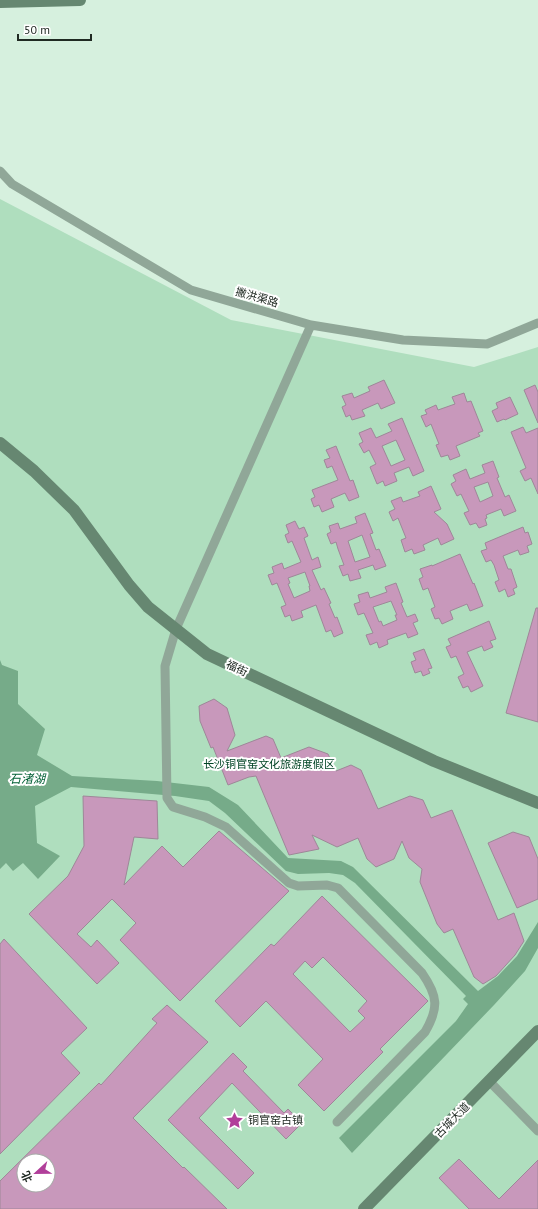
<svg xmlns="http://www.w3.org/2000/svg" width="538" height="1209" font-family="'PT Sans','Noto Sans SC',sans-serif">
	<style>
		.green { fill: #afdebe; fill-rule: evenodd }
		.water { fill: #76ab89 }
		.building { fill: #c898bb; stroke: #9e8798; fill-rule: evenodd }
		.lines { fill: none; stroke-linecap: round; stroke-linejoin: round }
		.street { stroke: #90a798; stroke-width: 9 }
		.secondary { stroke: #668771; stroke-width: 12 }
		.labels { text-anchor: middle; stroke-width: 4; stroke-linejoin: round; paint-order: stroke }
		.street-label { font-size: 11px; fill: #202a23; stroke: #fff }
		.park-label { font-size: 11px; fill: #004424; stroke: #fff }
		.poi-label { font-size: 11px; fill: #202a23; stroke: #fff; text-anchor: start }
		.water-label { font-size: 12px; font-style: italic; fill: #005f34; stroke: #fff }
	</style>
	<rect width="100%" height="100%" fill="#d6f0de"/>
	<path class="green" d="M0,199l231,121 243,47 64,-20v862h-538zM24,1161h24v24h-24z"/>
	<path class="water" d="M0,660l2,5 16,6v33l27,25 -8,26 35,21 85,5 52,6 29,18 50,53 53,3 12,6 125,124 20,-15 19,-20 21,-34v26l-13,23 -31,34 -142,148 -13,-15 117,-117 12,-17 -5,-5 3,-3 -111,-113 -12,-8 -14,-2 -31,1 -12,-3 -61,-58 -16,-12 -34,-5 -104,-9 -36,19 2,37 23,13 -22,23 -15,-16 -10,8 -7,-8 -6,6z"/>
	<path class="building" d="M384,380l11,23 -14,6 -3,-6 -16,7 3,6 -13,4 -2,-5 -4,2 -4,-10 4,-2 -4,-9 10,-3 2,5 16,-7 -2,-4z
		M535,385l3,7v31l-14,-33z
		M464,393l3,9 4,-1 12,30 -5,2 2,3 -24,10 4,10 -10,4 -2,-5 -7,2 -5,-12 3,-1 -8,-20 -5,3 -5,-11 6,-2 -2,-4 11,-5 2,5 17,-6 -3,-7z
		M510,397l8,17 -13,6 -1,-1 -7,3 -5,-11 6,-3 -2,-5z
		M402,418l22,53 -11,5 -4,-9 -15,6 3,8 -12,5 -2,-5 -6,3 -7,-17 6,-3 -7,-14 -5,3 -5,-9 4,-2 -4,-9 12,-5 5,10 16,-7 -4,-7zM396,440l9,20 -14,6 -9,-20z
		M523,427l3,6 12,-5v66l-7,-16 -6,3 -5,-10 6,-3 -15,-36z
		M336,446l14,35 3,-1 6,17 -10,4 -4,-8 -14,6 3,8 -12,5 -3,-7 -5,2 -3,-8 4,-2 -3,-7 26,-10 -6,-14 -5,2 -3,-8 6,-2 -4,-8z
		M493,461l6,16 -2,1 8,19 4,-2 7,16 -12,5 -3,-7 -15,6 1,3 -2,1 2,6 -8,3 -3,-5 -6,2 -6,-12 5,-2 -8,-17 -4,2 -6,-12 5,-3 -3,-6 13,-6 4,10 15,-6 -3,-8zM488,482l5,14 -13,6 -6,-15z
		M431,486l10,23 -7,3 13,12 7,15 -13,6 -3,-7 -15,7 2,5 -11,4 -2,-5 -7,3 -4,-12 5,-2 -8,-20 -5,3 -4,-9 6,-3 -4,-8 10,-4 2,5 17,-6 -2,-4z
		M365,513l8,20 -3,1 6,16 3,-1 7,17 -11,4 -2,-5 -15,5 3,8 -11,3 -2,-7 -5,2 -4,-10 5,-1 -6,-16 -2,-7 -5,2 -4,-10 4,-2 -2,-6 9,-3 2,6 17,-6 -2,-6zM362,535l8,22 -15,5 -7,-21z
		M295,521l4,8 5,-2 4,9 -4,2 8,22 6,-3 3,10 -9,3 9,20 3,-2 7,15 -2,1 6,14 2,-1 6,16 -9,4 -3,-7 -5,2 -10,-27 -15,6 2,6 -11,4 -2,-6 -5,2 -4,-10 5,-2 -9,-22 -5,2 -4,-10 6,-2 -2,-6 10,-4 2,6 17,-7 -9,-21 -4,2 -3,-8 4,-2 -3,-8zM305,572l5,14h-1l1,5 -16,7 -6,-14 2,-1 -2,-5z
		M523,527l2,6 3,-1 4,12 -5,2 2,6 -9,3 -2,-5 -15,6 5,13h3l6,18 -4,2 2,5 -7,3 -3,-8 -6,3 -4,-10 4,-2 -5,-15 -3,-5 -5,2 -5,-11 6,-2 -2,-6z
		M460,554l13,30 1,-1 9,23 -13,5 -3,-7 -17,7 3,8 -11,5 -3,-6 -4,1 -4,-10 4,-2 -7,-19 -5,2 -4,-11 4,-2 -3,-8 12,-4v1z
		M396,583l7,19 -2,1 6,14 8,-3 3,7 -5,2 5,11 -10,4 -2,-5 -19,7 1,4 -9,4 -2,-6 -7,3 -4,-10 7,-2 -9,-20 -6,2 -4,-11 6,-2 -2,-7 10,-3 2,6 17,-6 -2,-5zM391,601l6,14h-2l2,5 -14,6 -2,-5 -2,1 -6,-15z
		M536,608h2v114l-32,-9z
		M489,621l7,18 -6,2 3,6 -9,4 -2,-5 -15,6 16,34 -12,6 -3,-6 -5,2 -5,-11 6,-3 -8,-18 -5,2 -5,-11 5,-2 -3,-6z
		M424,649l8,19 -4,1 2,4 -7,3 -2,-5 -6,2 -4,-11 5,-2 -3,-7z
		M214,699l13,9 8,27 -8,16 39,-15 7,3 8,19 28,-11 19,7 8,17 15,-6 10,5 17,39 32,-13 13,4 8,18 21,-8 46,110 16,-7 10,28 -9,14 -19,21 -13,8 -9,-7 -21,-48 -9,4 -7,-9 -17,-42 2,-13 -13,-11 -7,-17 -8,18 -18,8 -9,-8 -9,-21 -21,9 -25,-12 7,14 -30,6 -33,-79 -7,1 -21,8 -15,-38 -2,1 -11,-27 -1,-15z
		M83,796l74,5 1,38 -24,-2 -10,48 38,-39 21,21 36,-36 70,60 -109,110 -60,-61 16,-17 -24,-24 -35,35 14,13 6,-7 22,23 -22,21 -68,-70 39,-38 16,-30z
		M513,832l16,5 9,22v40l-21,9 -29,-65z
		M322,896l106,105 -48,48 3,3 -59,59 -26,-26 25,-26 -57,-58 -26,26 -25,-26 56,-57 3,2zM323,957l44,44 -9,10 7,7 -15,14 -57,-58 12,-13 7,7z
		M4,939l83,89 -26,25 19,20 -80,81v-210z
		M167,1005l41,37 -75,76 50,50 1,-1 43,42h-227v-28l99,-98 2,2 56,-62 -5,-4zM24,1161h24v24h-24z
		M233,1053l14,14 -4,4 41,42 4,-4 14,14 -16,16 -54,-56 -33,35 55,55 -16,16 -70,-69z
		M459,1159l40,40 39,-39v49h-69l-30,-31z"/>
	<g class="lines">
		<path class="street" d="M0,171l12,13 179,106 120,35 92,15 84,4 51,-21
			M311,325l-135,304 -11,37 2,132 6,9 32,10 21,10 63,56 9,3 29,-1 11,3 84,85c16,23 17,35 3,59l-88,90
			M490,1082l48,49"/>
		<path class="secondary" d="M0,2l80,-2
			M0,443l34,28 40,39 55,75 19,22 59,47 227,107 104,42
			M364,1209l174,-178"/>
	</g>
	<defs>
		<symbol id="sight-bare" viewBox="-9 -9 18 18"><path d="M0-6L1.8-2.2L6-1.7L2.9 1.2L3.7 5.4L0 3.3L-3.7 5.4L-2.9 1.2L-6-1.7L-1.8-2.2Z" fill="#b13f9a" stroke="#fff" stroke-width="2.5" paint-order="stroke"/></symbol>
	</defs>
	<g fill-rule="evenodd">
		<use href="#sight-bare" x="222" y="1108" width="25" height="25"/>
	</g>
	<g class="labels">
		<g class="street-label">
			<text transform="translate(257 297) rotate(16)" y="4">撇洪渠路</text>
			<text transform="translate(237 668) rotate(25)" y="4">福街</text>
			<text transform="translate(452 1120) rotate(-45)" y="4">古城大道</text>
		</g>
		<g class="park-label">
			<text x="269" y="768">长沙铜官窑文化旅游度假区</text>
		</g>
		<g class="poi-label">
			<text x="248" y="1124">铜官窑古镇</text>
		</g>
		<g class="water-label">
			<text x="27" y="783">石渚湖</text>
		</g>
	</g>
	<g transform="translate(36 1173) rotate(248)"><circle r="19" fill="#ffffff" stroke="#a6aaa7"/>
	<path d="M0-3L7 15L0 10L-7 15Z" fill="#b13f9a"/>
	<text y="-6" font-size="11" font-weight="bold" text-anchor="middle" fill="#202a23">北</text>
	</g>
	<path d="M18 34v6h73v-6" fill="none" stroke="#202a23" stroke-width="2"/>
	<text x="24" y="34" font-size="12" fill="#202a23" stroke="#ffffff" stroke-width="3" paint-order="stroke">50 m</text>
</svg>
